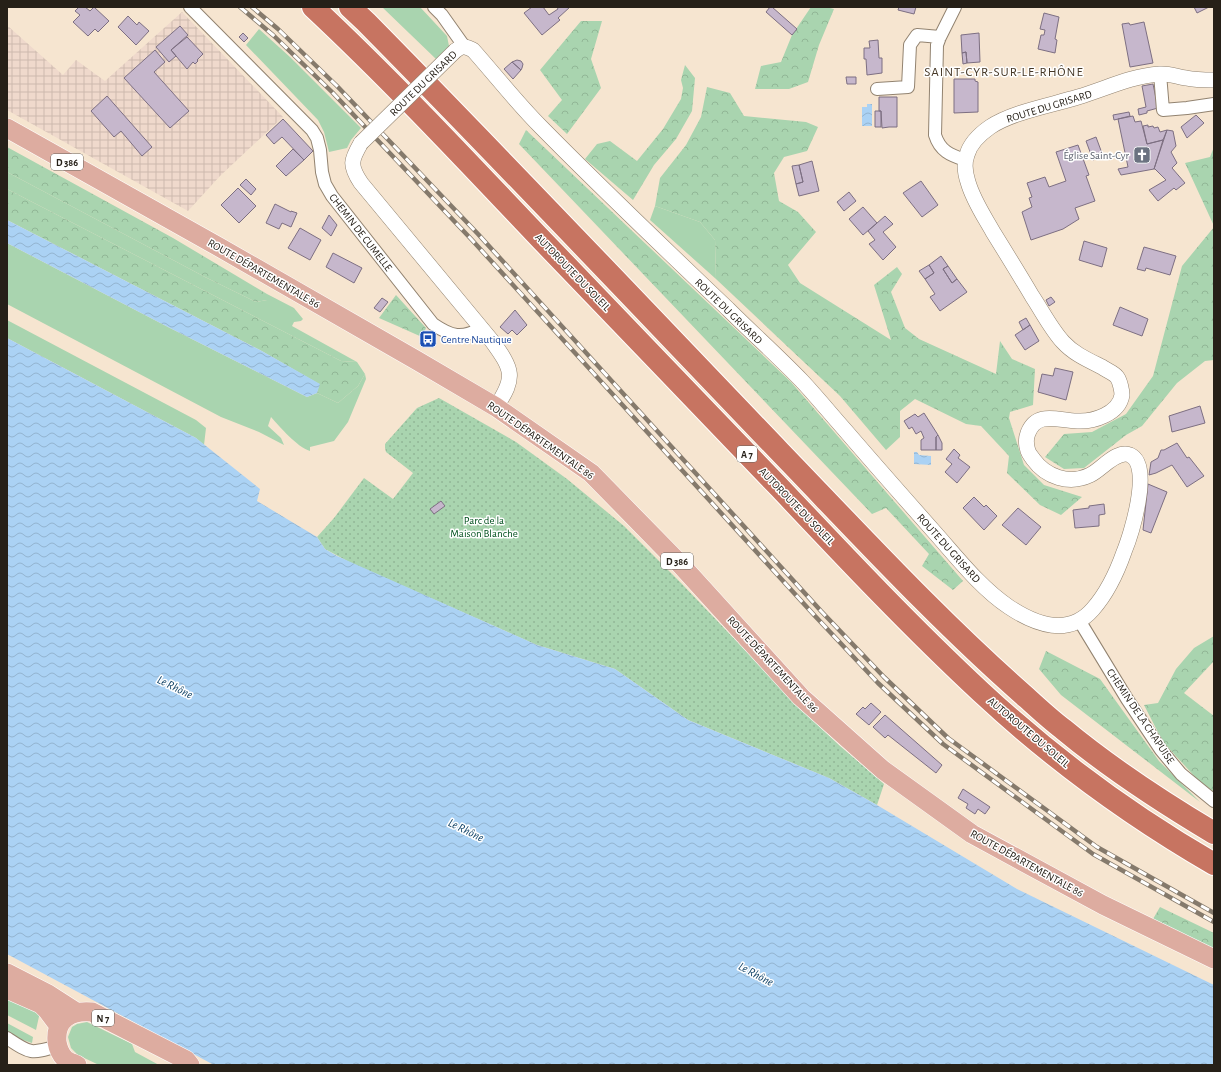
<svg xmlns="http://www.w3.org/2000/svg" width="1221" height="1072" font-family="'Alegreya Sans',sans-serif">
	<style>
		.industrial { fill: url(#industrial-grid) }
		.grass { fill: #a9d4af }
		.forest { fill: url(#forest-crowns) }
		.park { fill: url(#park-dots) }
		.water { fill: url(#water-waves) }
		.building { fill: #c6b7cc; stroke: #7d6f82 }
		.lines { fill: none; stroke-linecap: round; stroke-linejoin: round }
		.minor-casing { stroke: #928370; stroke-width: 14 }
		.tertiary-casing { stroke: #928370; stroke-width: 16 }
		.primary-casing { stroke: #fff; stroke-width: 20 }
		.motorway-casing { stroke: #fff; stroke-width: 24 }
		.minor { stroke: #fff; stroke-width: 12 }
		.tertiary { stroke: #fff; stroke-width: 15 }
		.primary { stroke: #ddaca0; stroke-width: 19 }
		.motorway { stroke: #c77461; stroke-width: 22 }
		.rail-casing { stroke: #857a6c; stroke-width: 4.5 }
		.rail { stroke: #fff; stroke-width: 3; stroke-dasharray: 9; stroke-linecap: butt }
		.tertiary-bridge-casing { stroke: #928370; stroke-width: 16; stroke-linecap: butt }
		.tertiary-bridge { stroke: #fff; stroke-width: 15 }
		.labels { text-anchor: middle; stroke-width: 3; stroke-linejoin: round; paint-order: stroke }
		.shield { fill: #fff; stroke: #67635d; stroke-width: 1 }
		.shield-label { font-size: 10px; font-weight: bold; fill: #262018 }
		.street-label { font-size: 11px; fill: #262018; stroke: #fff }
		.worship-label { font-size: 11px; fill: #5b616d; stroke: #fff; text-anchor: end }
		.transit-label { font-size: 11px; fill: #164399; stroke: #fff; text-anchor: start }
		.park-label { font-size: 11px; fill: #00501d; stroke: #fff }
		.water-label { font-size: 12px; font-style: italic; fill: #124468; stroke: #fff }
		.quarter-label { font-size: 13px; letter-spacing: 1px; fill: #463827; stroke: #fff }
	</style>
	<defs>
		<pattern id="industrial-grid" width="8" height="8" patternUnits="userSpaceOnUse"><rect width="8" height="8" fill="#efd9cc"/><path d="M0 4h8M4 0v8" fill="none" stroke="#cdbaae"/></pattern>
		<pattern id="forest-crowns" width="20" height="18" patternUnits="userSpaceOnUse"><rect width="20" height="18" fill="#a9d4af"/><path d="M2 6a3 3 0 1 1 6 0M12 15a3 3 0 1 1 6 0" fill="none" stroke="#91b696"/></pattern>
		<pattern id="park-dots" width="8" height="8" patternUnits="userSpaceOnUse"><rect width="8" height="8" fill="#a9d4af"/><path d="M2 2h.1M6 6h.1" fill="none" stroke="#91b696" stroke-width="1.8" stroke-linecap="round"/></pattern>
		<pattern id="water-waves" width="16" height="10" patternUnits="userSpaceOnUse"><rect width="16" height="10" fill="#abd2f4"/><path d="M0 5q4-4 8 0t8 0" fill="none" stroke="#93b4d0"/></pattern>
	</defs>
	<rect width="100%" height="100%" fill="#f6e5d0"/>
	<path class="industrial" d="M182,12l101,105 -63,59 -32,35 -181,-101v-82l2,-1 54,48 13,-15 29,21z"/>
	<path class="grass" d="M382,7h38l27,29 2,10 -13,13z
		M259,29l31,28 71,71 -10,12 -4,8 -18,4 -5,-20 -6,-12 -72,-75z
		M7,172l198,105 51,25 11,-2v-6l27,14 9,11 -2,2 -7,1 -2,4 65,36 -16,-1 -334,-172z
		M655,206l45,16 15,18 1,39 -66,-59z
		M7,243l161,84 139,70 10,-4 21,10 20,-17 7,-12 1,5 -18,43 -14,19 -24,6v4c-13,-4 -30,-24 -39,-34l-3,9 13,12 3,7 -25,-13 -38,-15 -214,-113z
		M7,320l189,100 10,8 -2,17 -8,-7 -189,-100z
		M7,998l33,14 -4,18 -29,-15z
		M87,1022l45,22 3,8 24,13h-60l-21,-10 -7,-7 -3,-11 4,-10 5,-3z
		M7,1023l26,14 -1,6 -15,-5 -10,-7z"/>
	<path class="forest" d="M811,7h15l8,2 -15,36 -11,37 -19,7h-34l6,-23 20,-4 11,-27z
		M581,21h21l-11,38 10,29 -34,46 -19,-18 14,-16 -22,-30z
		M685,65l10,13 -3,33 -16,28 -22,26 -21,35 -48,-41 12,-15 13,-3 27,20 26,-32 18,-30 2,-11 -2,-8z
		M707,87l23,6 14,23 62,6 12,5 -11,24 -23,6 -10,16 5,28 19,11 18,20 -28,33 12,18 91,57 -17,-55 23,-18 5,7 -11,18 14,36 14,11 77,35 4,-33 12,18 23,10 -2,36 -23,7 -1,6 15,47 20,20 38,12 -21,18 -21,-10 -33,-32 2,-17 -28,-30 -15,-2 -51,-25 -15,12v26l-14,13 -46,-54 -124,-117 -1,-39 -15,-18 -45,-16 5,-28 26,-33 15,-28z
		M526,130l265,252 172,199 -10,9 -31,-24 7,-12 -43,-46 -14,6 -353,-370z
		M7,147l166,91 94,56v6l-11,2 -51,-25 -198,-105z
		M1214,147v79l-29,-63 25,-6z
		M7,189l334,172 16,1 8,12 -7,12 -20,17 -21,-10 2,-9 -59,-34 -253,-130z
		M1214,227v133l-9,1 -28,22 -35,43 -16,9 -42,33 -20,1 -19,-12 19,-23 28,-2 34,-18 27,-38 29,-110z
		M396,295l30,33 -4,9 -43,-19z
		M1214,636v25l-30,32 30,23v76l-17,-13 -34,-37 -19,-37 14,-2 18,-34 18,-21z
		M1046,651l54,28 59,82 41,41 -139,-107 -22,-26z
		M1160,907l54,26v16l-61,-30z"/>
	<path class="park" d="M439,398l77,44 51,37 57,47 58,58 126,132 32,30 44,38 -7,21 -48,-27 -141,-58 -73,-51 -78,-24 -186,-82 -26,-14 -8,-12 17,-19 30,-40 29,21 20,-26 -27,-21 -1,-4v-4l32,-36z"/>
	<path class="water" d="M867,104h5v22h-10v-19h5z
		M7,220l253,130 60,34 -3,9 -10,4 -139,-70 -161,-84z
		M7,338l189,100 64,51 -3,12 60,36 8,12 12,7 200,89 78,24 73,51 141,58 48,27 140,84 197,96v80h-1000l-207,-111z
		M914,452h3l2,3 12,1v9l-17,-1z"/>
	<path class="building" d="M79,7h6l5,4 4,-4 15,14 -11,11 -3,-3 -7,7 -15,-14 7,-7 -5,-4z
		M532,7h11l6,8 9,-6 -1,-2h13l-12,11 2,2 -18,15 -18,-22z
		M770,7h2l25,22 -5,6 -26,-23z
		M899,7h17l-2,7 -16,-4z
		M1194,7h15l-12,6z
		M1044,13l15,4 -4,22 2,1 -2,13 -17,-4 3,-14h3l1,-5 -5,-1z
		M128,16l9,9 2,-3 10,9 -13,14 -18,-18z
		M1144,22l9,41 -23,4 -8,-43 7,-1 1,2z
		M180,26l8,9 -17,15 5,6 -7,6 -13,-15z
		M243,33l5,5 -4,4 -5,-5z
		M979,33l1,29 -13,1 -1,-11 -4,1 -1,-18z
		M187,37l16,17 -6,6 1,1 -3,3 -2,-2 -6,7 -16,-19z
		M878,40l1,18h3v15l-15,2 -1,-16h-2v-11h6l-1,-7z
		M155,50l10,12 -11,10 35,39 -19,17 -46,-50z
		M966,52l1,11 -4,1 -1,-11z
		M517,60l4,1 2,3 -1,4 -1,2 -9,-8z
		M512,62l9,8 -8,9 -9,-10z
		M846,77h10v7h-9z
		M954,79h21v2l3,1v30l-24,1z
		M1153,84l5,24 -11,3v2l-8,2 -1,-6 8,-2 -4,-21z
		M107,96l45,51 -10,9 -21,-25 -7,6 -23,-26z
		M879,97h18v30h-8l-7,1 -1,-17h-2z
		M875,111h6v16h-6z
		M1129,112l1,4 -16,4 -1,-5z
		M1196,115l8,8 -17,15 -6,-11z
		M1133,116l2,6 6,-1 6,23 16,-4 -9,29 -33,6 -3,-6 10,-2 -10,-48z
		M283,119l30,32 -9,9 -22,-23 -8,7 -8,-9z
		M1148,125v2l5,-1 1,2 4,-1 2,5 7,-2 -4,10 -16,4 -4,-18z
		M1167,130l6,1 3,15 -5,6 6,11 -5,5 13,15 -9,7 -2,-2 -16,13 -9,-11 17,-10 -11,-11h-1z
		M1096,137l7,19 -10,4 -7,-19z
		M1078,145l11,30 -3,1 9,25 -20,7 4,11 -16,10 -32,11 -9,-28 10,-5 -3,-9 3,-1 -5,-14 18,-6 4,10 17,-6 -10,-29z
		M293,149l11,11 -18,16 -10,-10z
		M812,161l7,30 -20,5 -3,-12 7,-2 -4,-17z
		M799,165l4,17 -7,2 -4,-18z
		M246,179l10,10 -5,6 -11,-10z
		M921,181l17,24 -16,12 -19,-24z
		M238,188l18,18 -17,17 -18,-18z
		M849,192l7,9 -12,10 -7,-9z
		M275,204l16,8v-1l6,2 -6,14 -9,-4 -3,6 -13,-6z
		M863,207l14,16 -14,12 -14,-16z
		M329,215l8,10 -6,11 -9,-8z
		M885,216l8,8 -10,8 13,15 -13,13 -14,-16 6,-4 -7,-9z
		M300,228l21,12 -11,20 -22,-12z
		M1084,241l23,7 -5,19 -23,-7z
		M1144,247l32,9 -6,19 -24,-7 -1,3 -8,-2z
		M333,253l29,15 -8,15 -28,-16z
		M941,256l7,10 -5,3 9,14 5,-4 10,13 -27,19 -10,-14 5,-3 -10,-15 9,-6 -5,-8z
		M929,265l5,8 -9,6 -6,-8z
		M948,266l9,13 -5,4 -9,-14z
		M1051,297l4,5 -6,4 -3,-6z
		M382,298l6,4 -8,10 -6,-4z
		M1120,307l28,12 -6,17 -29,-11z
		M515,310l12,15 -10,10 -5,-5 -4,4 -8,-7z
		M1026,318l4,7 -7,5 -4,-8z
		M1030,325l9,16 -14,9 -10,-15z
		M1055,368l18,4 -7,28 -28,-8 4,-18 11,2z
		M1200,406l5,17 -33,9 -3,-16z
		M924,413l14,22 -2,2v13h-15v-10l3,-2 -3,-7 -5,3 -4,-7 -3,2 -5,-8 11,-7 3,3z
		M938,435l4,8v7h-6v-13z
		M1177,443l10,15 2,-1 15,19 -17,11 -15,-22 -16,8 -7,2 2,-13 7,-4 3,-8h3z
		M954,449l6,6 -2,3 12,9 -13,16 -12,-11 7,-8 -6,-5z
		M1148,484l19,8 -16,41 -8,-3z
		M974,497l10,10 2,-2 11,11 -13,14 -21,-22z
		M441,501l4,5 -11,8 -4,-5z
		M1104,504l1,10 -6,1v11l-24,2 -2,-18 16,-2v-2z
		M1018,508l23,19 -15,18 -24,-20z
		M871,703l10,9 -12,13 -13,-11 7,-7 2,2z
		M885,715l57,50 -6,8 -48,-38 -3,3 -12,-11z
		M963,789l27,18 -5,7 -7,-5 -3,5 -9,-6 2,-4 -10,-6z"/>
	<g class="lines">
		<defs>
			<path id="minor" d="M190,7l122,123 5,8 3,12 2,22 3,12 7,12 101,128c19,13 28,15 49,4
				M434,7l8,8 22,31
				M955,7l-15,30 -3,8 -2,90c5,16 15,20 30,25
				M1160,74l3,36 24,-2 27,-4
				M877,89l31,-2 2,-42 7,-10 23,2
				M1079,620l48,79 34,51 20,24 33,27
				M7,1038c24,16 23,16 51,8"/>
			<path id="tertiary" d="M455,51c8,-6 9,-5 18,-1 23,26 44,53 68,77 61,62 124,122 187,182 24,24 50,47 74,72 14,15 28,32 43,49 30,35 61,70 92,105 22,25 44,53 72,72 27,18 60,30 84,2 14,-16 24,-37 31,-57 7,-17 29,-87 6,-97 -13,-6 -29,15 -40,20 -21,10 -44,2 -57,-16 -2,-3 -4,-5 -5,-8 -2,-6 -2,-13 0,-18 9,-23 31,-12 49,-12 16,1 42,-7 45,-26 0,-4 -2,-14 -5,-18 -3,-4 -11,-7 -15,-10 -14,-7 -28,-13 -39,-25 -12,-13 -21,-31 -31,-46 -13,-22 -26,-43 -39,-64 -9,-16 -20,-32 -25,-50 -3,-9 -4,-19 -1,-27 3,-12 13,-21 23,-28 22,-15 62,-22 88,-30 27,-8 53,-21 81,-23 10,-1 18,3 27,4 9,2 19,2 28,2
				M361,143c-10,17 -12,22 0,40l131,158c21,29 24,36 4,66"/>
			<path id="primary" d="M7,128l212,119 197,113 80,47 95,66 90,92 120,132 82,73 89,64 131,71 111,54
				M7,973l41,21 28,18
				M7,989l34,15 6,6 12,16
				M77,1065c-4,-2 -9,-3 -12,-6 -4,-4 -7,-11 -8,-17 -2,-23 14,-32 35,-30l94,48 4,5"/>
			<path id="motorway" d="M313,7c78,73 151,151 224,228 81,84 162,169 243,253 66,70 132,140 202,205 70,65 149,123 232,171
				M350,7l16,15c140,142 277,287 414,430 81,84 160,170 247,246 12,11 24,22 36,31 47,39 99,73 151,104"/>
		</defs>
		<use href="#minor" class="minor-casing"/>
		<use href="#tertiary" class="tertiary-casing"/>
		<use href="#primary" class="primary-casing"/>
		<use href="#motorway" class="motorway-casing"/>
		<use href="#minor" class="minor"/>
		<use href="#tertiary" class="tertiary"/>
		<use href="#primary" class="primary"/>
		<use href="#motorway" class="motorway"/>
		<defs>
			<path id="rail" d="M240,7l33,28 59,57 140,148 343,376 63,67 65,61 150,110 121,68
				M252,7l26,22 59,57 141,148 343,377 63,66 64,61 149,109 117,66"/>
		</defs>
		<use href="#rail" class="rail-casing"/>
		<use href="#rail" class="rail"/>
		<defs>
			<path id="tertiary-bridge" d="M361,143l94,-92"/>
		</defs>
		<use href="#tertiary-bridge" class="tertiary-bridge-casing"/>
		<use href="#tertiary-bridge" class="tertiary-bridge"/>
	</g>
	<defs>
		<symbol id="church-square" viewBox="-11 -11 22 22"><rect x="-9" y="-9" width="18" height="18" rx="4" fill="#6b7280" stroke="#fff"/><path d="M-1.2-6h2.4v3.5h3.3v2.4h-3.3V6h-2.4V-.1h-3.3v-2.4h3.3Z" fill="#fff"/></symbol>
		<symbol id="bus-square" viewBox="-11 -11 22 22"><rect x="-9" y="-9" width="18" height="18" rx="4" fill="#1a4fb4" stroke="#fff"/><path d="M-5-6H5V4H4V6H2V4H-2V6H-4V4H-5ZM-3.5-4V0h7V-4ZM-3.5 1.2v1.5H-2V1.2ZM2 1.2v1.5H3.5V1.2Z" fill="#fff"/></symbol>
	</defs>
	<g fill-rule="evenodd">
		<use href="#church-square" x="1132" y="145" width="20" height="20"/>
		<use href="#bus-square" x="418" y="329" width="20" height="20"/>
	</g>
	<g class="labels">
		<g class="shield">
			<rect x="51" y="154" width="32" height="16" rx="3"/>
			<rect x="737" y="446" width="20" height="16" rx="3"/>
			<rect x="661" y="553" width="32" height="16" rx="3"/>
			<rect x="92" y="1010" width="22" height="16" rx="3"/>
		</g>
		<g class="shield-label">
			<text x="67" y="166">D 386</text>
			<text x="747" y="458">A 7</text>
			<text x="677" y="565">D 386</text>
			<text x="103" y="1022">N 7</text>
		</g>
		<g class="street-label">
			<text transform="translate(423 83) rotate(-44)" y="4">ROUTE DU GRISARD</text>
			<text transform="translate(1049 106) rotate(-17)" y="4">ROUTE DU GRISARD</text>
			<text transform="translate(361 232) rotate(52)" y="4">CHEMIN DE CUMELLE</text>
			<text transform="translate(573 272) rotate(46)" y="4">AUTOROUTE DU SOLEIL</text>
			<text transform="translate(264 273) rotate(30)" y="4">ROUTE DÉPARTEMENTALE 86</text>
			<text transform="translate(729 311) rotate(44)" y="4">ROUTE DU GRISARD</text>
			<text transform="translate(541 440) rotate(35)" y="4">ROUTE DÉPARTEMENTALE 86</text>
			<text transform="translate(797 506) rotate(46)" y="4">AUTOROUTE DU SOLEIL</text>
			<text transform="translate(949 548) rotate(48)" y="4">ROUTE DU GRISARD</text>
			<text transform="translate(773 664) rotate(47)" y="4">ROUTE DÉPARTEMENTALE 86</text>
			<text transform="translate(1141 716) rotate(56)" y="4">CHEMIN DE LA CHAPUISE</text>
			<text transform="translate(1029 732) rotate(40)" y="4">AUTOROUTE DU SOLEIL</text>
			<text transform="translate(1027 863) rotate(29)" y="4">ROUTE DÉPARTEMENTALE 86</text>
		</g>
		<g class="worship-label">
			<text x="1129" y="159">Église Saint-Cyr</text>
		</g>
		<g class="transit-label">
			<text x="441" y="343">Centre Nautique</text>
		</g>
		<g class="park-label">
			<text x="484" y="524">Parc de la<tspan x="484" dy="13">Maison Blanche</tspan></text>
		</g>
		<g class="water-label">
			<text transform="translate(175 687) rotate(26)" y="4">Le Rhône</text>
			<text transform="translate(466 830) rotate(26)" y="4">Le Rhône</text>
			<text transform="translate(756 974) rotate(28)" y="4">Le Rhône</text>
		</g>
		<g class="quarter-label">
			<text x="1004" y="76">SAINT-CYR-SUR-LE-RHÔNE</text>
		</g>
	</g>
	<rect width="1221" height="1072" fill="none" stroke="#262018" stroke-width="16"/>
</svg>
